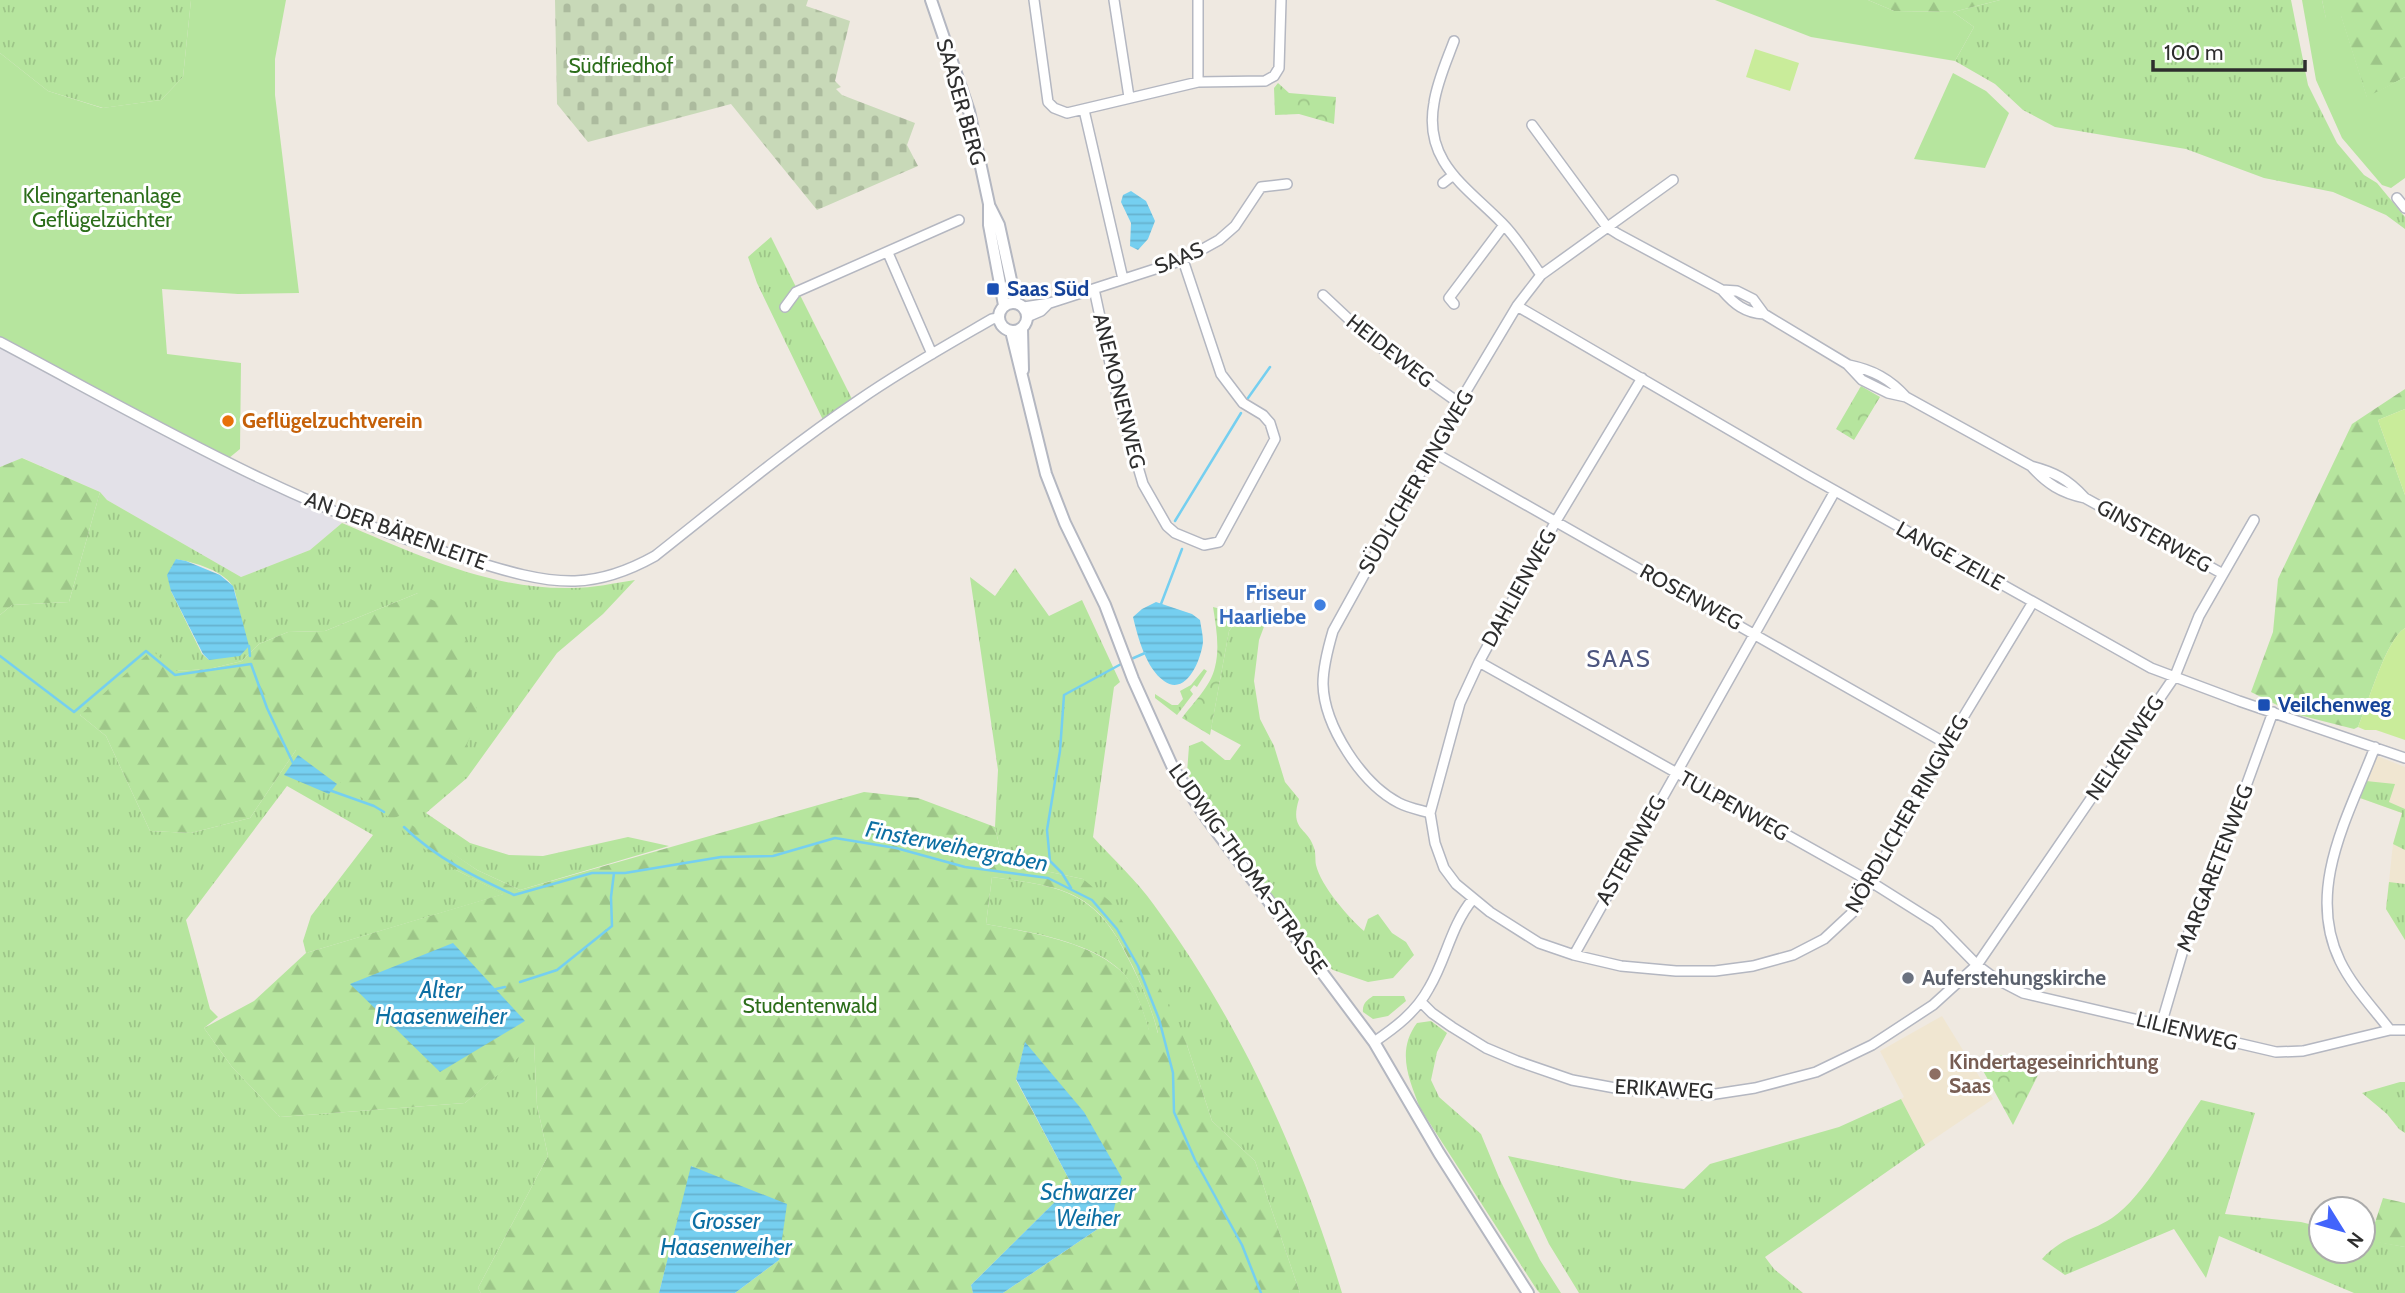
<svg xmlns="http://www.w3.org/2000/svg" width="2405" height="1293" font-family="Cabin,sans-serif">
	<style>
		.industrial { fill: #e3e1e8 }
		.education { fill: #f0e6d1 }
		.grass { fill: url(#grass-tufts); fill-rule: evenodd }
		.forest { fill: url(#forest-firs); fill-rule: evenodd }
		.cemetery { fill: url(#cemetery-stones) }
		.park { fill: url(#park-crowns) }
		.garden { fill: #b6e59e }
		.pitch { fill: #c9ec9a }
		.water { fill: url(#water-rules) }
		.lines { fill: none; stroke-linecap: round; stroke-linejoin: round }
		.stream { stroke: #75cff0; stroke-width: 2.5 }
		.minor-casing { stroke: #b4b7c1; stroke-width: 12 }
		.tertiary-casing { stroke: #b4b7c1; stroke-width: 14 }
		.minor { stroke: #fff; stroke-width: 9 }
		.tertiary { stroke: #fff; stroke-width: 10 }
		.transit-dot { fill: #1a4fb4; stroke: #fff; stroke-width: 2.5 }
		.food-dot { fill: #e8710a; stroke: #fff; stroke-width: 2.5 }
		.shop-dot { fill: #3f7fe0; stroke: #fff; stroke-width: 2.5 }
		.worship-dot { fill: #6b7280; stroke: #fff; stroke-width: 2.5 }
		.education-dot { fill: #8d6e63; stroke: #fff; stroke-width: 2.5 }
		.labels { text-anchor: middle; stroke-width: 6; stroke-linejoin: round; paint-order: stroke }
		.park-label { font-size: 21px; fill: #2c6e1b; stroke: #fff }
		.street-label { font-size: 21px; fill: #2e2e2e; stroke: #fff }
		.transit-label { font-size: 21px; font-weight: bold; fill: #164399; stroke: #fff; text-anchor: start }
		.food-label { font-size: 21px; font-weight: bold; fill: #c56008; stroke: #fff; text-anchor: start }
		.shop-label { font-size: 21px; font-weight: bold; fill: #366cbe; stroke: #fff; text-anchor: end }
		.worship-label { font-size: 21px; font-weight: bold; fill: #5b616d; stroke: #fff; text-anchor: start }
		.education-label { font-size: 21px; font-weight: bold; fill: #785e54; stroke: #fff; text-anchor: start }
		.water-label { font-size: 23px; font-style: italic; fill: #0d6fa3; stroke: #fff }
		.quarter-label { font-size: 24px; letter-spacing: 2px; fill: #4d5680; stroke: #fff }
	</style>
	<defs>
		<pattern id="grass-tufts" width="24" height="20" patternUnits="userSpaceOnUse" patternTransform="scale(1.75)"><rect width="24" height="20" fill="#b6e59e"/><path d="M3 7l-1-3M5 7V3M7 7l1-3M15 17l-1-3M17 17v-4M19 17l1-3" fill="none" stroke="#9dc588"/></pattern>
		<pattern id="forest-firs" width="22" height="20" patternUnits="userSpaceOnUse" patternTransform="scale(1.75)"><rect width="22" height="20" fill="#b6e59e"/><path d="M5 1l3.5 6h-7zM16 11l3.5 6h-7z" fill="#9dc588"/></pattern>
		<pattern id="cemetery-stones" width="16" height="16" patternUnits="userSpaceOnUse" patternTransform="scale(1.75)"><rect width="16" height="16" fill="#c8d9b8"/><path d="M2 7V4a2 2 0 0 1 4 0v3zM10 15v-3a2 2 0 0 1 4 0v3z" fill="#acbb9e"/></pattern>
		<pattern id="park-crowns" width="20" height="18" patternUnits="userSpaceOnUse" patternTransform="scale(1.75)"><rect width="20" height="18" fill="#b6e59e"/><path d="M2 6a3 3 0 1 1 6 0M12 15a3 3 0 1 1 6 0" fill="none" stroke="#9dc588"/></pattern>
		<pattern id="water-rules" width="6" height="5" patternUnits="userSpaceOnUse" patternTransform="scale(1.75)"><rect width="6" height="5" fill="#75cff0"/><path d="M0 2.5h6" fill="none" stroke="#66b2ce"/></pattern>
	</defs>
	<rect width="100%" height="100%" fill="#efe9e1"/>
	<path class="industrial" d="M0,346l242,127 100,50 -32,27 -69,27 -134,-77 -7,-8 -77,-34 -23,9z"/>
	<path class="education" d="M2377,756l28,11v173l-19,-31 7,-65 9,-31 -42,-15z
		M1942,1016l51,83 -68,46 -24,-46 3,-2 -24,-46z"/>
	<path class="grass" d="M0,0h191l-8,77 -22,23 -58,8 -55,-17 -48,-38z
		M2000,0h291l17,85 29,58 27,32 13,8 28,34v12l-19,-14 -53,-23 -69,-14 -78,-29 -131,-22 -32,-17 -28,-26 -40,-23 19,-34 -21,-15z
		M771,237l81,162 -29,21 -66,-137 -9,-26z
		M100,492l7,8 134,77 69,-27 32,-27c73,31 149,67 230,65 21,0 43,-5 63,-8l-32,34 -46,39 -90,125 -41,35 44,30 39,12 34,1 85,-19 41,9 -149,44 -43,-20 -27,-18 6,18 48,24 -198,59 -3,-12 8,-25 62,-81 -86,-49 -101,134 24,89 8,8 -14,11 28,39 48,50 185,-14 69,-60 3,62 11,51 -70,132 3,5h-481v-678l12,-10 57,-3zM176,559c17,3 51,12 58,30 3,8 4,19 6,27l-31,44 -7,-6 -31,-63zM418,593l-122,157 -46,68 -59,15 -41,-2 -44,-95 -26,-21 94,-44 35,-2 33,-8 17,-17 29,-12 37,-1z
		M1015,568l34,48 33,-16 38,82 -6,5 -21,150c20,22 44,44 61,68 86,117 146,250 188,388h-42l-45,-132 -43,-40 -25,-76 -104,-166 -80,-17 -8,-35 3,-57 -28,-193 25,19z
		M1250,616l7,1 8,7 -6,16 -5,41 6,38 14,27 11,36 14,17c-10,32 9,28 15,49 2,5 1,12 2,17 5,21 32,52 48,66l4,-12 10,-5 14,19 14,9 8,13 -21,23 -25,4 -35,-12 -12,-10 -34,-44 -100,-143 2,-27 13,-5 23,19h5l11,-15 -30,-16 18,-98 8,-10z
		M1204,669l3,2 -10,16 -3,-2 -4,5 3,4 -16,21 -22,-17v-4l17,11h6l5,-6 -3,-8 11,-6z
		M2366,781l29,3 -6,18 16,7v41l-12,-6 9,-31 -42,-15z
		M992,877c72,10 105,14 138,85 12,24 22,46 28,72l-9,-3c-5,-18 -14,-46 -27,-59 -31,-31 -94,-40 -136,-48z
		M2389,882l16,2v56l-19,-31z
		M1373,996h31l2,5 -18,15 -15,3 -10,-7c-1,-8 4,-12 10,-16z
		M1431,1021l16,12 -10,19 -6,28 8,17 42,37 19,46 40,80 21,33h-21l-3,-3 -117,-182c-11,-29 -24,-57 -3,-85z
		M2400,1082h5v51l-6,-4 -12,-15 -25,-21z
		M1901,1099l24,46 -160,112 9,12 29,24h-224l-30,-49 -41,-88 118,24 58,9 26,-25 129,-37z
		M2201,1100l54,13 -30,101 76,8 20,5v24h42v-12l42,8v46h-51l-135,-57 -13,42 -32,-49 -109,46 -23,-16c23,-25 44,-24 70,-41 32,-21 66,-85 89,-118z"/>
	<path class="forest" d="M1868,0h132l-47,12 -59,-1z
		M2322,0h83v77l-38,21 -26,-82 -15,3z
		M2405,389v20l-27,11 27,75v133c-19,11 -37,76 -47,99l-4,2 -59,-15 -44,-22 22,-60 5,-53 74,-155z
		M22,458l78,34 -31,110 -57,3 -12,10v-148z
		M418,593l29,14 17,24 14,85 -23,60 -30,29 -33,14 17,4 68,47 43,20 344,-98 54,6 77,29 8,35 80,17 29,24 45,79 30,63 25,76 43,40 45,132h-297l108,-73 -86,-177 -9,37 56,105 -101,100 2,8h-238l44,-33 -87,-94 -33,127h-178l-3,-5 70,-132 -11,-51 -3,-61 -69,59 -185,14 -48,-50 -28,-39 50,-27 52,-48 197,-59 -47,-24 -41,-27 -24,-24 -95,-69 -46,68 -59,15 -41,-2 -44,-95 -26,-21 72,-65 22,21 35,-2 33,-8 17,-17 29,-12 37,-1zM992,877c78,11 105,14 141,90 10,22 19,42 25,66l-9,-3c-5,-17 -14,-46 -27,-58 -32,-31 -94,-40 -136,-48z
		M2383,1198l22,5v44l-36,-6z"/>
	<path class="cemetery" d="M555,0h253l-2,6 44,15 -15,60 6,6 -5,2 6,6 73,28 -8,22 11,21 -101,44 -86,-106 -143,38 -31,-38z"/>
	<path class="park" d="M1278,83l11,10 47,4 -2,27 -35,-10 -24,1 -1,-27z
		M1861,386l19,11 -26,43 -18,-11z
		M1213,607l28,7 -12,17 -19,104 -28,-17c11,-15 29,-32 33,-51 5,-19 1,-41 -2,-60z
		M2001,1055l42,10 -30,60 -32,-58z"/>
	<path class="garden" d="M191,0h95l-11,59v36l24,198 -61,1 -76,-5 5,65 74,9 -1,86 -11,9 -229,-120v-285l48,38 54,17 59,-8 22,-23z
		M1715,0h153l26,11 59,1 21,15 -19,34 -144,-24z
		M2302,0h20l4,18 15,-3 26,82 38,-20v101l-14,10 -9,-3 -40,-47 -26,-58z
		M1953,73l33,18 23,22 -24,55 -71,-9z"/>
	<path class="pitch" d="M1755,49l44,14 -9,28 -44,-14z
		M2405,409v86l-27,-75z
		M2405,628v112l-29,-10h-11l-7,-3c10,-23 28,-88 47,-99z"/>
	<path class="water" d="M1131,191l15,10 9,20 -7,18 -10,11 -8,-4 1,-23 -10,-21 2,-7z
		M176,559l10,2 34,14 13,11 16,60 -9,10 -31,4 -6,-6 -32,-63 -4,-16z
		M1156,602l36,12 8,6c1,7 3,15 3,22 -2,18 -17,55 -39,39 -18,-13 -26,-43 -31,-64l9,-8z
		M298,755l39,29 -8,10 -45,-19z
		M453,943l72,78 -85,51 -90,-88z
		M1025,1042l59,70 38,66 -11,42 -108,73h-30l-2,-8 101,-100 -56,-106z
		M691,1166l96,38 -8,56 -44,33h-76z"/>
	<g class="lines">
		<path class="stream" d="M1248,398l22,-31
			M1175,521l66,-108
			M1161,604l21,-55
			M249,646l1,10
			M0,656l74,56 72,-61 29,24 76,-11 16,44 26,55
			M1129,660l16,-7
			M329,790l45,16 10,6
			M404,827c32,31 71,50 110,68l78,-22h33l96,-16 52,-1 62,-18 61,10 69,19 83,11 44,22 25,29 21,37 21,53 14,54 1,39 21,48 47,85 19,48
			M1071,888l-9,-15 -12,-12 -3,-31 13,-79 4,-56 59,-32
			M520,982l37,-12 55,-44 -1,-29 3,-24
			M496,989l9,-2"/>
		<defs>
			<path id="minor" d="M1034,0l14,102 6,6 13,5 131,-31 67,-1 9,-5 5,-8 2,-68
				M1114,0l15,97
				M1454,41c-7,19 -17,41 -20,62 -11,59 33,84 68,120 15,15 27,35 39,52
				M1198,82v-82
				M1084,110l39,169
				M1532,125l75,102 11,7 104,56 15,1 16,8 11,15 83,50 15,16 26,13 18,4
				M1443,183l9,-7
				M2397,198l8,10
				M888,253l44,101
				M1094,289l23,107 26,88 24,42 8,7 29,12 15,-3 56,-103 -5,-16 -7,-8 -20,-12 -22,-29 -38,-114
				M1722,290c12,14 23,23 42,24
				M1323,295l49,46 87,62
				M1454,304l-5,-6 55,-73
				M1517,306l290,169 344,193 88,33 166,57
				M785,307l11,-15 163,-72
				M1024,307l26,-4 133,-43 36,-20 16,-14 26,-39 26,-3
				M1027,317l14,-6 8,-8
				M0,342c149,79 298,167 461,215 36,11 76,25 114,24 29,-1 55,-11 80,-25 67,-53 133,-108 204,-156 43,-30 88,-55 133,-81l7,-1
				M1849,365c24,5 41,14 57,32l125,69c16,18 30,27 54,32l138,76
				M1642,378l-86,143 -77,141 -19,41 -30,110 5,30 9,25 12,16 34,28 49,31 35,12 47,11 55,5h39l38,-5 40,-11 31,-16 29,-27 18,-30 76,-138 86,-142
				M1433,452l514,292
				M2031,466c23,6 37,13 54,32
				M1479,662l392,220 65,41 41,42 19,14 27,14 253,59 27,-1 87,-21h15
				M2375,747c-26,68 -70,142 -35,214 12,25 34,48 50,69
				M1430,813c-10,-3 -21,-5 -31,-10 -37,-19 -75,-77 -76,-119 0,-18 5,-36 10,-53l126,-228 58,-97 24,-31 132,-95
				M1574,955l261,-464
				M1421,1002l11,11 20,14 34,21 31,13 55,19 54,10 83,5 46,-7 61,-16 56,-27 61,-40 44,-40 198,-289 24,-60 55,-96
				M2161,1025l25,-85 56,-143 31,-85
				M1374,1042c22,-15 42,-30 55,-54 17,-28 22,-63 44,-89"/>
			<path id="tertiary" d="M931,0l38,111 20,93v21l15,80
				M990,207l9,18 17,78
				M999 317a14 14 0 1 1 28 0a14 14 0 1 1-28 0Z
				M1022,328l1,42
				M1011,331l35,143 19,49 40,82 28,74 40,89 35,52 166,222 65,111 89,140"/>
		</defs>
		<use href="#minor" class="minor-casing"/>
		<use href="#tertiary" class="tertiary-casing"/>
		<use href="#minor" class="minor"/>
		<use href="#tertiary" class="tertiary"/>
	</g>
	<g class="transit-dot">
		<rect x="986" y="282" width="14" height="14" rx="3.5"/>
		<rect x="2257" y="698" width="14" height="14" rx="3.5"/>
	</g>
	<circle class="food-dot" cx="228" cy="421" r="7"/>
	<circle class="shop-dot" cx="1320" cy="605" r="7"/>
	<circle class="worship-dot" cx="1908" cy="978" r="7"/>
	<circle class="education-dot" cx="1935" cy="1074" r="7"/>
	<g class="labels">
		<g class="park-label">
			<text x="621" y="73">Südfriedhof</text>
			<text x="102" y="203">Kleingartenanlage<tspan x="102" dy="24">Geflügelzüchter</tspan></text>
			<text x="810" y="1013">Studentenwald</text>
		</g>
		<g class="street-label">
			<text transform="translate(961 102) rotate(74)" y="7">SAASER BERG</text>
			<text transform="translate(1179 258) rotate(-23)" y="7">SAAS</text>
			<text transform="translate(1390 351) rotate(38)" y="7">HEIDEWEG</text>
			<text transform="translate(1119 391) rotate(76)" y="7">ANEMONENWEG</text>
			<text transform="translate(1416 482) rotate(-60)" y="7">SÜDLICHER RINGWEG</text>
			<text transform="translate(396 531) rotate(20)" y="7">AN DER BÄRENLEITE</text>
			<text transform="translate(2154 536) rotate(29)" y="7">GINSTERWEG</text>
			<text transform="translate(1950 556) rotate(29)" y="7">LANGE ZEILE</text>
			<text transform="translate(1519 588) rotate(-61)" y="7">DAHLIENWEG</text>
			<text transform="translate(1691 597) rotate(29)" y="7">ROSENWEG</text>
			<text transform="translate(2125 748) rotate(-56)" y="7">NELKENWEG</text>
			<text transform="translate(1734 806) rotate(29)" y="7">TULPENWEG</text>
			<text transform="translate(1907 814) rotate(-60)" y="7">NÖRDLICHER RINGWEG</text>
			<text transform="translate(1631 850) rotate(-61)" y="7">ASTERNWEG</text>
			<text transform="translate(2215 868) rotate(-69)" y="7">MARGARETENWEG</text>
			<text transform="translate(1248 869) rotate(54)" y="7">LUDWIG-THOMA-STRASSE</text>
			<text transform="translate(2187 1031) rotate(14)" y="7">LILIENWEG</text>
			<text transform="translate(1664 1089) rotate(3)" y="7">ERIKAWEG</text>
		</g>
		<g class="transit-label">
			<text x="1007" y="296">Saas Süd</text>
			<text x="2278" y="712">Veilchenweg</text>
		</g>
		<g class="food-label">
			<text x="242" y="428">Geflügelzuchtverein</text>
		</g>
		<g class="shop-label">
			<text x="1306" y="600">Friseur<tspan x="1306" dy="24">Haarliebe</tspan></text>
		</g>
		<g class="worship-label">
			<text x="1922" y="985">Auferstehungskirche</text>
		</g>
		<g class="education-label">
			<text x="1949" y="1069">Kindertageseinrichtung<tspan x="1949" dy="24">Saas</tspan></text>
		</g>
		<g class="water-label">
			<text transform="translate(957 846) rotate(11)" y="8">Finsterweihergraben</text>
			<text x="441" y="998">Alter<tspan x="441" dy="26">Haasenweiher</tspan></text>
			<text x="1088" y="1200">Schwarzer<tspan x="1088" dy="26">Weiher</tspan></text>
			<text x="726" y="1229">Grosser<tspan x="726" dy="26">Haasenweiher</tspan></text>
		</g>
		<g class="quarter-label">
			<text x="1619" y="667">SAAS</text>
		</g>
	</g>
	<g transform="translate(2342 1230) rotate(127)"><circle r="33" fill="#ffffff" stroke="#ababab" stroke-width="2"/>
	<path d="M0-5L12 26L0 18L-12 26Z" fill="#4264fb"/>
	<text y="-10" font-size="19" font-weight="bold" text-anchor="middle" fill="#2e2e2e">N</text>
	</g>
	<path d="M2153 60v10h152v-10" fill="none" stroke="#2e2e2e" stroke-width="3.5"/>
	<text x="2164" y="60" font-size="21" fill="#2e2e2e" stroke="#ffffff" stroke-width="5" paint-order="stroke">100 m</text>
</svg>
